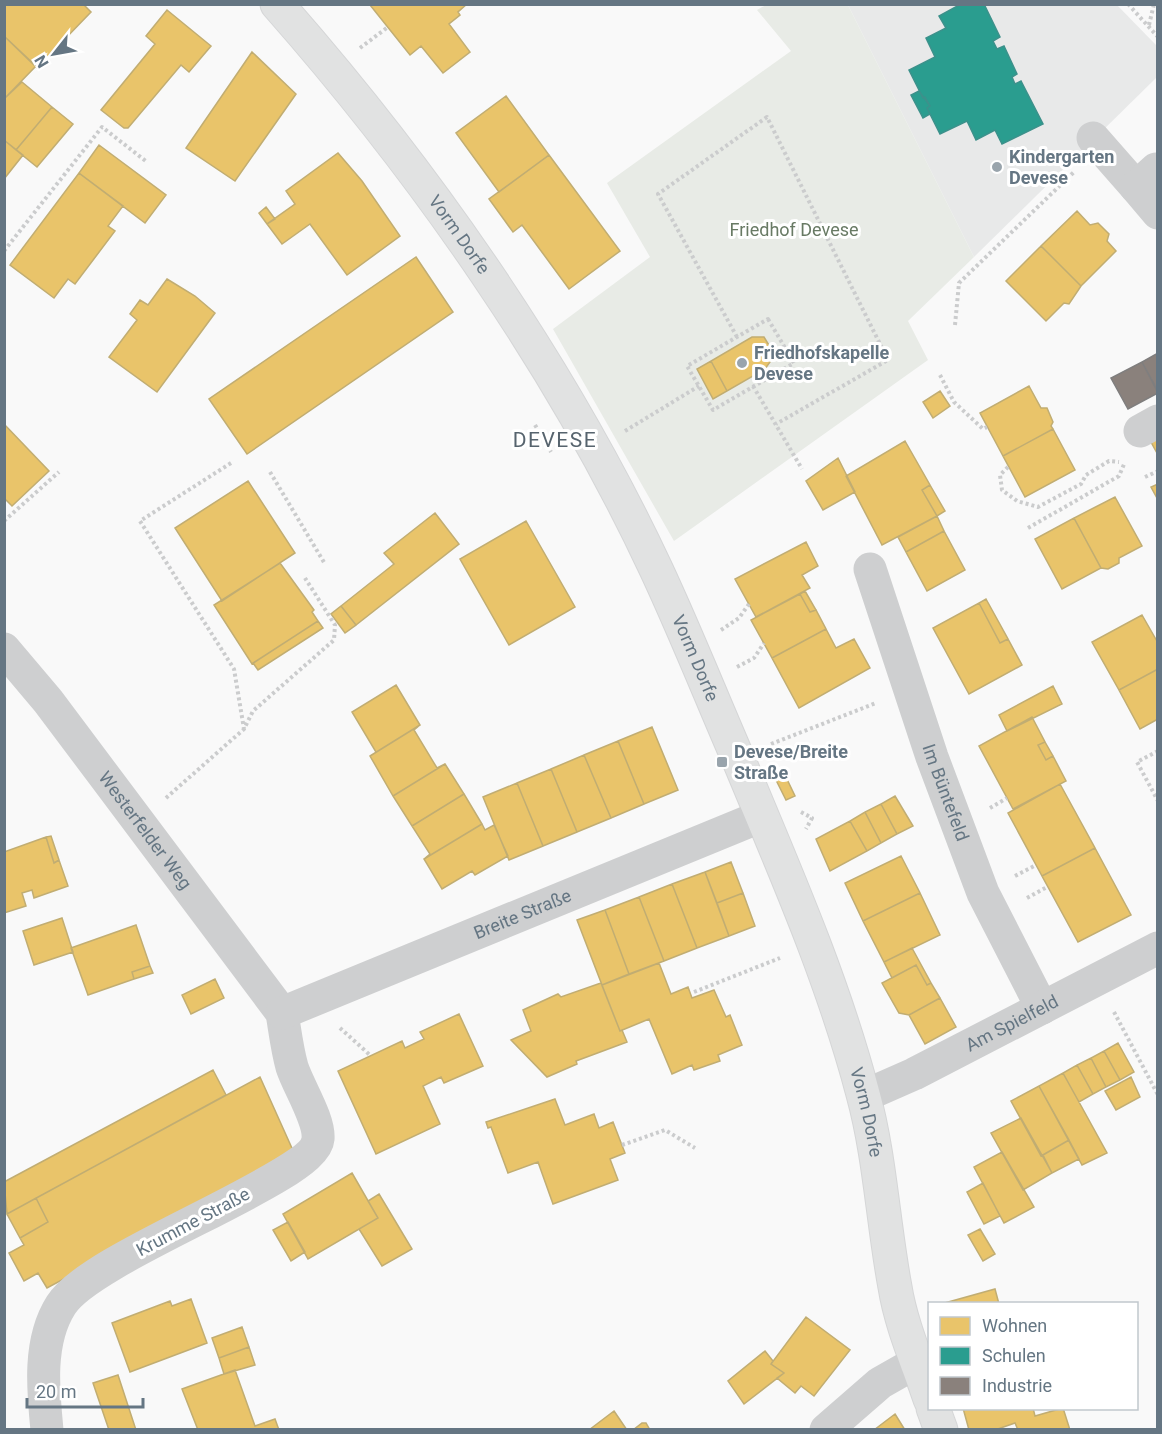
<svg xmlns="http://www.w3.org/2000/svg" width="1162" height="1434" font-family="Roboto,sans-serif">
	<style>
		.built { fill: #e8e9e9 }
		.green { fill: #e8ebe6 }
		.homes { fill: #e9c46a; stroke: #c1ad72; stroke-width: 1.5 }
		.schools { fill: #2a9d8f; stroke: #3c918b; stroke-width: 1.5 }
		.industry { fill: #8a817c; stroke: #7f7e7e; stroke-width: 1.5 }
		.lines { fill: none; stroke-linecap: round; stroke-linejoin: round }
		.major-casing { stroke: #d5d6d7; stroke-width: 35 }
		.path { stroke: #cbcccd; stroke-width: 4; stroke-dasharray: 3 3; stroke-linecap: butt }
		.minor { stroke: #cecfd0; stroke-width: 33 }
		.major { stroke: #e1e2e2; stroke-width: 33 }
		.poi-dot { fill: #99a4ac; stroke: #fff; stroke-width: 2 }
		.labels { text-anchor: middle; stroke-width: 6; stroke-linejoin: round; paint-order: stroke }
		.poi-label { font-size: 18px; font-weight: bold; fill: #657683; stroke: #fff; text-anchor: start }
		.park-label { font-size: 18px; fill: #687a64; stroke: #fff }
		.street-label { font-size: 18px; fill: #657683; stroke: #fff }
		.quarter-label { font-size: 21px; letter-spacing: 1.5px; fill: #57646e; stroke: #fff }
	</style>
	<rect width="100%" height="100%" fill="#f9f9f9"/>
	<path class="built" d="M848,5h269l39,40v33l-182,179z"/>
	<path class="green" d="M766,5h82l126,252 -66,64 20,39 -254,181 -121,-212 97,-72 -43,-74 184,-132 -34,-41z"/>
	<path class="homes" d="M4,4h79l8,8 -54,56 -33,-32z
		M467,4l-9,8 2,3 -11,9 21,28 -27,21 -22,-27 -11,9 -40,-50z
		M167,10l44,36 -22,26 -8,-7 -53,63h-4l-23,-18 54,-66 -9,-8z
		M4,36l32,30 -32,33z
		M252,52l44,42 -61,87 -49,-33z
		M22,82l30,25 -36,43 -12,-10v-41z
		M506,96l43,59 -50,37 -43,-59z
		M52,107l21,17 -36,43 -21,-17z
		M4,140l19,15 -19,24z
		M99,145l67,50 -21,28 -66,-50z
		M338,153l24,28 38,55 -53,39 -37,-51 -28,20 -15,-20 28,-20 -9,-13z
		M549,155l71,96 -51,38 -47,-64 -9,7 -24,-33z
		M79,173l44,33 -15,20 7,5 -40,53 -7,-5 -14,19 -44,-33z
		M266,207l9,12 -8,5 -8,-11z
		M1077,211l13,14 8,-2 11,11 -2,7 9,10 -35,35 -40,-40z
		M1041,246l40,40 -12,18 -5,-1 -18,18 -40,-40z
		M416,257l37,55 -206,142 -38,-55z
		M167,279l28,17 20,17 -58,79 -48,-35 28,-37 -7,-6 10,-14 8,5z
		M752,337h12l11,18 -10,14 -38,22 -16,-30z
		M711,361l16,30 -14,8 -16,-30z
		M1029,386l12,22h6l6,14 -2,4 2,3 -50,27 -23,-43z
		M940,391l10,15 -17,12 -10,-16z
		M4,424l45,47 -37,35 -8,-8z
		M1053,429l22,41 -50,27 -22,-41z
		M1158,439v16l-7,-13z
		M905,441l25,44 -8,5 15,26 -55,29 -36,-69z
		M838,458l17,34 -32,18 -17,-29z
		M248,481l47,72 -73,48 -47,-73z
		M1158,484v16l-7,-13z
		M930,485l15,26 -8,5 -15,-26z
		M1115,497l27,49 -23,12v5l-11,6 -7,-1 -27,-50z
		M435,513l24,31 -103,81 -15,-19 53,-42 -10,-11z
		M937,516l7,15 -38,21 -8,-15z
		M1074,518l27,50 -39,21 -27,-50z
		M526,521l49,86 -66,38 -49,-86z
		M944,531l21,39 -38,21 -21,-39z
		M806,542l12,24 -16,9 8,13 -54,29 -21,-38z
		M280,563l34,47 -2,2 6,9 -66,43 -38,-59z
		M805,591l11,19 -6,2 -10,-18z
		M800,594l10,18 6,-2 10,19 -54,29 -21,-38z
		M986,599l22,40 -8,4 -21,-40z
		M979,603l21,40 8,-4 14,26 -53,29 -36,-66z
		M341,606l15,19 -11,8 -14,-19z
		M1142,615l16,28v26l-39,21 -27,-48z
		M318,621l5,7 -65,42 -5,-7z
		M826,629l10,19 18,-9 16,29 -71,40 -27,-50z
		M1158,669v50l-18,10 -21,-39z
		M396,685l24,40 -50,31 6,-4 -24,-40z
		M1053,686l9,18 -55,27 -8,-16z
		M1032,717l13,25 -7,3 8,15 7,-4 13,25 -53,28 -34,-63z
		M420,725l-6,5 23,38 8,-4 -52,32 -23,-40z
		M652,727l26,63 -34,14 -26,-63z
		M618,741l26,63 -33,14 -27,-63z
		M1045,742l8,14 -7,4 -8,-15z
		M584,755l27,63 -34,14 -26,-63z
		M445,764l19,30 -52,32 -19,-30z
		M551,769l26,63 -34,14 -26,-63z
		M783,771l12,25 -9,4 -12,-24z
		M517,783l26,63 -34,14 -26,-63z
		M1060,784l35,64 -53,28 -34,-63z
		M464,794l18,30 -58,35 6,-5 -18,-28z
		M895,796l18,30 -16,8 -16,-30z
		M881,804l16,30 -16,9 -16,-31z
		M865,812l16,31 -14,8 -17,-30z
		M850,821l17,30 -37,20 -14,-32z
		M482,824l3,6 9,-5 14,31 -33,19 -3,-4 -30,18 -18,-30z
		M51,836l8,24 -5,3 -8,-26z
		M46,837l8,26 5,-3 9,26 -34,12 -2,-8 -10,3 4,13 -22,7v-61z
		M1095,848l36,67 -53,27 -36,-66z
		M901,856l19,37 -57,28 -18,-38z
		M731,862l12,31 -26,10 -12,-31z
		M705,872l24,64 -32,12 -25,-64z
		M672,884l25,64 -33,13 -25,-64z
		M743,893l12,33 -26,10 -12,-33z
		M920,893l20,42 -56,27 -21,-41z
		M639,897l25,64 -35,13 -24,-64z
		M605,910l24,64 -27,11 -25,-65z
		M62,918l11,34 -39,13 -11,-34z
		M136,925l14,41 -18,6 2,7 -46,16 -17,-47z
		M912,948l19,35 -4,2 -11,-20 -24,13 -8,-16z
		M659,963l12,31 17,-7 4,11 22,-8 12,27 4,-2 12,30 -24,10 2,6 -26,9 -2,-5 -20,9 -23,-55 -29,12 -18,-46z
		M916,965l11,20 4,-2 9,15 -31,17 -10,-2 -17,-30z
		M150,966l3,7 -19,6 -2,-7z
		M215,979l9,19 -33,16 -9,-19z
		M601,983l19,48 2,-1 5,12 -51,19 1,3 -30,13 -36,-37 20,-9 -8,-21 35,-16 3,3z
		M940,998l16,29 -31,17 -16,-29z
		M459,1014l24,52 -39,17 -3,-6 -18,9 17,38 -64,30 -38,-83 64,-30 3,7 19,-9 -4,-7z
		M1118,1043l16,29 -14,8 -16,-29z
		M1104,1051l16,29 -14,7 -15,-29z
		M1091,1058l15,29 -13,7 -16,-29z
		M1077,1065l16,29 -14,8 -16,-29z
		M213,1070l13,25 -219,119 -3,-32z
		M1063,1073l44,80 -25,12 -43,-79z
		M260,1077l35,78 -248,133 -9,-15 -14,8 -15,-28 15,-8 -4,-7 28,-16 -12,-24z
		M1131,1077l9,20 -24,13 -11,-19z
		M1039,1086l30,54 -28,16 -30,-55z
		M555,1099l10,26 29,-11 5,14 14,-6 12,31 -15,6 8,21 -65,24 -15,-42 -30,11 -17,-46 -3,1 -2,-6z
		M1021,1118l31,55 -29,17 -32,-57z
		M1069,1140l10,19 -27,14 -9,-18z
		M1002,1152l32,55 -30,16 -30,-56z
		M352,1173l26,45 -70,41 -25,-45z
		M983,1183l17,33 -16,8 -17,-32z
		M379,1194l33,55 -30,17 -23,-37 19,-11 -10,-17z
		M36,1198l12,24 -28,16 -13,-24z
		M288,1222l17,30 -14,9 -18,-31z
		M980,1229l15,25 -12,7 -15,-26z
		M995,1289l4,15h-58z
		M191,1299l16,44 -77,29 -18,-49 58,-22 2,5z
		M806,1317l44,33 -36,46 -13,-10 -6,7 -18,-15 7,-5 -13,-9z
		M242,1327l7,20 -30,11 -7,-20z
		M249,1347l6,18 -31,9 -5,-16z
		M765,1351l8,10 -2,3 13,9 -40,31 -16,-23z
		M235,1370l20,56 20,-7 4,11h-81l-16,-41z
		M118,1375l18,55h-27l-16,-47z
		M963,1408h70l2,8 28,-8 7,22h-52l-3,-7 -20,7h-26z
		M614,1411l13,19h-38z
		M895,1414l10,16h-31z
		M642,1423h4l4,7h-17z"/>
	<path class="schools" d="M961,4h23l16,33 -7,4 4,8 7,-3 13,28 -5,3 3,7 6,-3 22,43 -41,20 -7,-14 -19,10 -9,-19 -27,13 -13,-26 3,-2 -5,-9 -2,1 -14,-28 26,-13 -9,-19 20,-10 -7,-12z
		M919,91l11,15 -3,2 3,6 -7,4 -12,-23z"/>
	<path class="industry" d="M1158,353v38l-16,-29z
		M1142,362l16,31 -30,16 -17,-31z"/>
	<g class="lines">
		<defs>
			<g id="major">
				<path id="s5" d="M277,4c148,168 284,362 379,565 30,64 56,130 84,194 45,108 93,217 123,331 17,62 20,129 32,193 6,38 23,76 35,112"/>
				<path d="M933,1408l8,22"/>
			</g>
		</defs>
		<use href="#major" class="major-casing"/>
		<path class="path" d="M1128,4l30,33
			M1149,25l5,-21
			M360,48l28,-21
			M4,251l98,-124 45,35
			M768,319l26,44 -81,47 -26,-44z
			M955,325l4,-42 116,-112
			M737,337l-79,-143 109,-77 121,243 -112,64
			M940,375l14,27 29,27 4,-2
			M753,386l49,83
			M535,425l16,27
			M625,431l74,-45
			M231,463l-91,58 94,148 10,60
			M1008,467l-8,8 2,15 15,11 21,6 43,-23 5,-9 23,-14 10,1
			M270,472l55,92
			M1145,477l13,-6
			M4,521l55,-49
			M1028,528l91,-52 6,-14
			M721,630l18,-12 10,-14
			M737,667l17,-9 10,-15
			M771,744l105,-41
			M1158,751l-21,11 21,39
			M166,798l78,-69 9,-18 81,-71 1,-15 -30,-47
			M990,808l17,-10
			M801,812l11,6 -6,11
			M1015,876l21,-11
			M1027,898l20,-11
			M694,992l86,-34
			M1114,1012l44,83
			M340,1028l31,28
			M622,1145l43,-15 30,18"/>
		<g class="minor">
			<path d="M1093,138l43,49"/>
			<path d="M1156,169l-20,18 22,26"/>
			<path d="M1140,431l18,-10"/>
			<path id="s1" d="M870,569l62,188 51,136 59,115"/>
			<path id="s2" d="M4,649l44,52 234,312c3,18 5,36 10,54 6,19 28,53 26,72 -3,39 -226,116 -257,166 -23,36 -18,85 -14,125"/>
			<path id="s3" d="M282,1013l480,-197"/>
			<path id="s4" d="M864,1096l50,-22 244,-126"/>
			<path d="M826,1430l54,-47 37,-21"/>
		</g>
		<use href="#major" class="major"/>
	</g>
	<g class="poi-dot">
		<circle cx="997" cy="167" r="6"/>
		<circle cx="742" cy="363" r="6"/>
		<rect x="716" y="756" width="12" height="12" rx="3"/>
	</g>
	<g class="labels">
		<g class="poi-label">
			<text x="1009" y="163">Kindergarten<tspan x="1009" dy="21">Devese</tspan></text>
			<text x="754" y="359">Friedhofskapelle<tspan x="754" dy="21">Devese</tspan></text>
			<text x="734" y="758">Devese/Breite<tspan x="734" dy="21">Straße</tspan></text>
		</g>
		<g class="park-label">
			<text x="794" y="236">Friedhof Devese</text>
		</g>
		<g class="street-label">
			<text dy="6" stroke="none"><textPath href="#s5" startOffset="294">Vorm Dorfe</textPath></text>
			<text dy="6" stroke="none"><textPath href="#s5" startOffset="780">Vorm Dorfe</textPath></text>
			<text dy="6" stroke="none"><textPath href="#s1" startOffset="236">Im Büntefeld</textPath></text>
			<text dy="6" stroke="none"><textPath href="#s2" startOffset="230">Westerfelder Weg</textPath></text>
			<text dy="6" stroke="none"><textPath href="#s3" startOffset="260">Breite Straße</textPath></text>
			<text dy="6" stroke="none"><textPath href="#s4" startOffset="165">Am Spielfeld</textPath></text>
			<text dy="6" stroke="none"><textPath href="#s5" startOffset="1266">Vorm Dorfe</textPath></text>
			<text transform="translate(193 1222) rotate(-28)" y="6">Krumme Straße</text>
		</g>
		<g class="quarter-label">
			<text x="555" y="447">DEVESE</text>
		</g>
	</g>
	<rect width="1162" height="1434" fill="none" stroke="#657683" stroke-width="12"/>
	<rect x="928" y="1302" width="210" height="108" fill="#ffffff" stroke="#c1c8cd" stroke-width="1.5"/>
	<rect x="940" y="1317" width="30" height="18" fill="#e9c46a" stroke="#c1c8cd" stroke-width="1.5"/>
	<text x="982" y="1332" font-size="18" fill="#657683">Wohnen</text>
	<rect x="940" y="1347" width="30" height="18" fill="#2a9d8f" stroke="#c1c8cd" stroke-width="1.5"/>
	<text x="982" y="1362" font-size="18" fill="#657683">Schulen</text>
	<rect x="940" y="1377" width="30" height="18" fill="#8a817c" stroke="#c1c8cd" stroke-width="1.5"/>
	<text x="982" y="1392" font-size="18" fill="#657683">Industrie</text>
	<g transform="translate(54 54) rotate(239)" stroke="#ffffff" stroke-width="4.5" paint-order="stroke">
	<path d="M0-4.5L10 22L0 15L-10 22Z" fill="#657683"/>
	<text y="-9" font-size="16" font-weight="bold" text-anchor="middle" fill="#657683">N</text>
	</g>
	<path d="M27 1398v9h116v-9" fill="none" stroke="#657683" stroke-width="3"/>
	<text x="36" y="1398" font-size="18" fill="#657683" stroke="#ffffff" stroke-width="4.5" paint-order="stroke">20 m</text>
</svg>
